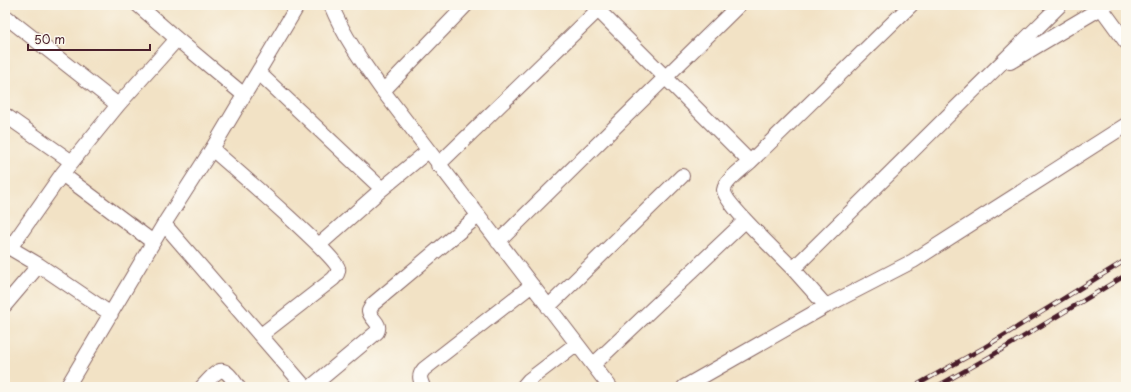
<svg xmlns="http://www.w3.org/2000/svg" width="1131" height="392" font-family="'Playpen Sans',sans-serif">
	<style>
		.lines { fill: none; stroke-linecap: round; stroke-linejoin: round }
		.minor-casing { stroke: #856361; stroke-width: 16 }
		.minor { stroke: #fff; stroke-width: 14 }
		.rail-casing { stroke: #4a1f2b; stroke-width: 4.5 }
		.rail { stroke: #fbf7ec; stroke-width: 3; stroke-dasharray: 9; stroke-linecap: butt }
	</style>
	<rect width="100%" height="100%" fill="#fbf7ec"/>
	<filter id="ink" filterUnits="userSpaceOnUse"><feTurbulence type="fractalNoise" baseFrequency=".025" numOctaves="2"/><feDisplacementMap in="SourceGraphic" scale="8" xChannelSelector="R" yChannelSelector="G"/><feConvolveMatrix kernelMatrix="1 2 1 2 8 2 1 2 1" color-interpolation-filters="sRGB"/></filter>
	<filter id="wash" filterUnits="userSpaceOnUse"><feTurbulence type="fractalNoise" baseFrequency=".012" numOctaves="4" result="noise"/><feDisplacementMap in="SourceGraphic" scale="16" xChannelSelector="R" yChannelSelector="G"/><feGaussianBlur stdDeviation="0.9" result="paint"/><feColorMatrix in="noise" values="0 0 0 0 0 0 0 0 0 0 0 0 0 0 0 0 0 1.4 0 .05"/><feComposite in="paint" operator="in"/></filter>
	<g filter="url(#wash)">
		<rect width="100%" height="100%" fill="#f2e2c5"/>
	</g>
	<g filter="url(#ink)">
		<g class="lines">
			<defs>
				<path id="minor" d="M138,5l39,34 67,56
					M331,5c13,32 32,58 52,86l227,296
					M593,5l157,157
					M1099,5l27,37
					M5,16l113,89
					M1010,62l96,-57
					M258,72l124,117
					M383,91l83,-86
					M5,115l67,47
					M212,149c16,14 125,108 126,119 1,4 -2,8 -5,11l-72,56
					M438,165l160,-155
					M62,174l91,68
					M164,224l141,163
					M498,242l241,-237
					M5,245l34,20 72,49
					M319,245l63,-56 46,-38
					M10,248l52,-74 56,-69 59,-66
					M793,269l267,-264
					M5,305l34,-40
					M826,306c-11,-12 -21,-24 -32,-36 -11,-12 -71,-68 -70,-80 1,-9 19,-22 26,-28l161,-157
					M548,307l134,-131
					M593,365l152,-144
					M67,387l97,-163 48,-75 86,-144
					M202,387c18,-19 20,-24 36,0
					M311,387l66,-55c5,-9 -7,-13 -8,-21l4,-7 105,-88
					M423,387c-3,-8 -5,-11 1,-18l108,-84
					M523,387l6,-7 47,-36
					M684,387l142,-81 87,-45 213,-136"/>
			</defs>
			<use href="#minor" class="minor-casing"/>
			<use href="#minor" class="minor"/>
			<defs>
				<path id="rail" d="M913,387l72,-40 141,-87
					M936,387l55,-31 135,-81"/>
			</defs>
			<use href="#rail" class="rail-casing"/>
			<use href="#rail" class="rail"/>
		</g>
	</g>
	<rect width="1131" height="392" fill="none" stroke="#fbf7ec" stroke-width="20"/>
	<path d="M28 44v6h122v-6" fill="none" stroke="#4a1f2b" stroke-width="2"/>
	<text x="34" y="44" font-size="12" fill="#4a1f2b" stroke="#fbf7ec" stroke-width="3" paint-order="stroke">50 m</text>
</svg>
